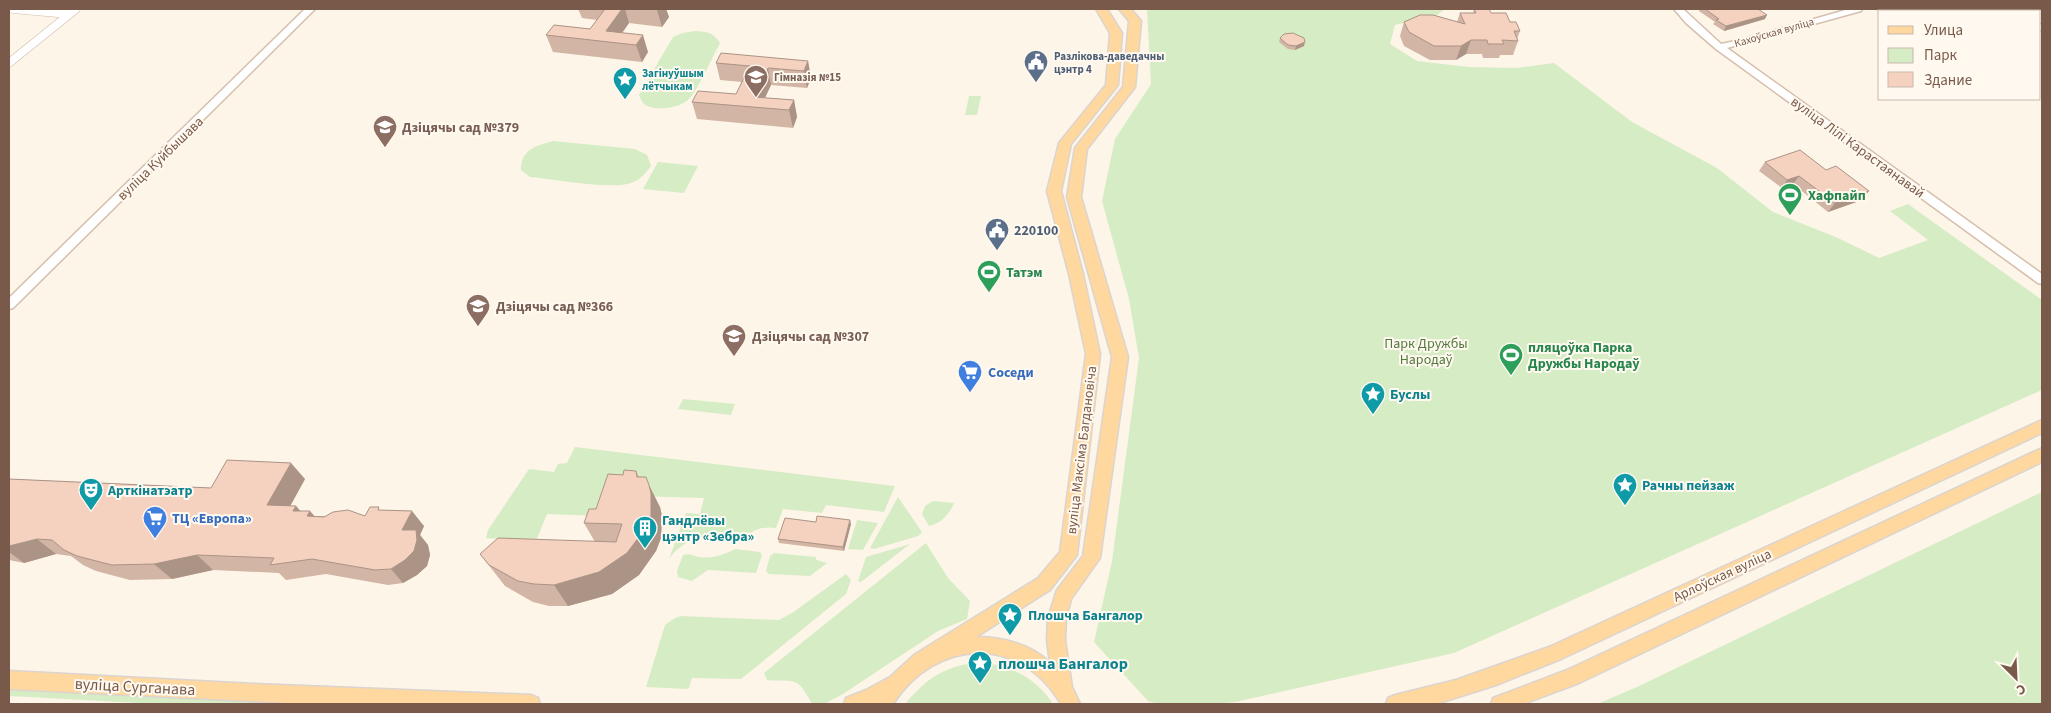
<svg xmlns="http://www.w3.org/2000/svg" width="2051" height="713" font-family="'Source Sans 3',sans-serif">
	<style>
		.green { fill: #d6ecc5 }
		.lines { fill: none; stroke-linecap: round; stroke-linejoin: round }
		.pedestrian-casing { stroke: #d0bcad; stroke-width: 8 }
		.minor-casing { stroke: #d0bcad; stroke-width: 9 }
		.secondary-casing { stroke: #d6beac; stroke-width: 3 }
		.primary-casing { stroke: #dcd4d0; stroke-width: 3 }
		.pedestrian { stroke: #fff; stroke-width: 5.5 }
		.minor { stroke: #fff; stroke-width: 8 }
		.secondary { fill: #fff; fill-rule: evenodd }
		.primary { fill: #fed89f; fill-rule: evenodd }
		.wall { fill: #d2b5a4 }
		.shaded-wall { fill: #ab9386 }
		.building { fill: #f4d2bf; stroke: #ab9386 }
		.labels { text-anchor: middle; stroke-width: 4; stroke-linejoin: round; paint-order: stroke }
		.far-street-label { font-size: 11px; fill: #795a4a; stroke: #fff9f0 }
		.far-service-label { font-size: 11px; font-weight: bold; fill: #4e5e75; stroke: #fff9f0; text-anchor: start }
		.far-culture-label { font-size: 11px; font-weight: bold; fill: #0d838f; stroke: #fff9f0; text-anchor: start }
		.far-education-label { font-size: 11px; font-weight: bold; fill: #785e54; stroke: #fff9f0; text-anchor: start }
		.education-label { font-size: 14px; font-weight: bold; fill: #785e54; stroke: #fff9f0; text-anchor: start }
		.street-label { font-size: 14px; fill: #795a4a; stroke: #fff9f0 }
		.leisure-label { font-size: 14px; font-weight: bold; fill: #27864d; stroke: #fff9f0; text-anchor: start }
		.service-label { font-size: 14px; font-weight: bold; fill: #4e5e75; stroke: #fff9f0; text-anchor: start }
		.park-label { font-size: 14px; fill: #527a3f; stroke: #fff9f0 }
		.shop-label { font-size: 14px; font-weight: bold; fill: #366cbe; stroke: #fff9f0; text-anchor: start }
		.culture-label { font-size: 14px; font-weight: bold; fill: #0d838f; stroke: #fff9f0; text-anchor: start }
		.near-culture-label { font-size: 16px; font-weight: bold; fill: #0d838f; stroke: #fff9f0; text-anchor: start }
		.near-street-label { font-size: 16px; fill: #795a4a; stroke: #fff9f0 }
	</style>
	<rect width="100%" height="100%" fill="#fdf5e8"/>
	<path class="green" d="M1147,9h298l-8,6 -42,10 -5,19 27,17 52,6 47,1 38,-5 78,59 85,46 56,44 65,26 41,20 49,-18 -38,-29 18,-7 134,96v90l-588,263 -219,49c-26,2 -62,7 -87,-1l-54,-59 18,-81 27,-203 -10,-59 -27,-98 13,-62 36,-55z
		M695,31c12,1 18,1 25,12 -6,11 -24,51 -32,57 -9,7 -21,9 -33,8 -9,-1 -13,-4 -16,-13l34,-58 10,-4z
		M969,96h12l-4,19h-12z
		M553,141l82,8 12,6 4,11c-6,8 -11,14 -20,17 -18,7 -79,-4 -101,-6l-9,-7c0,-21 15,-24 32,-29z
		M658,162l40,4 -14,27 -41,-4z
		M683,399l52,5 -4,11 -53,-6z
		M575,447l320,39 -11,26 -58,-7 -4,8 -39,-4 -7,19c-14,-2 -22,2 -33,10 -30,-2 -54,-6 -74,21l17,-46 14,1 4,-16 -69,-2 -38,20 -50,-2 -11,27 -50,-3 2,-8 41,-61 25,3 4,-8 9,-1z
		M2042,492v212h-445l40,-17z
		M898,497l24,35 -4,4 -44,13 -4,-1z
		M933,501l21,2c-4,11 -14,21 -25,23l-7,-12 3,-8z
		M857,520l21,3 -15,27 -15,-1z
		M926,543l22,35 22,23 -3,18 -29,12 -95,63 -19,10h-12c-16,-30 -16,-21 -45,-24l-3,-7z
		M910,544l-49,38 -3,-1 8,-24z
		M735,549l25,3 2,3 -6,18 -48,-3 -16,11 -14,-4 -1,-6 6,-16c7,-2 9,1 16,2 13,2 25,-2 36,-8z
		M774,553l42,4v3l11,3 -17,13 -41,-2 -3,-3 4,-15z
		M846,574l5,6 -5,14 -105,85 -49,-1 -3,10 -2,1 -41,-2 19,-62 10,-7 6,-2 98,4 13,-7z
		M978,662c32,3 57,15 75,42h-148c22,-26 38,-37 73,-42z
		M9,689l311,15h-162l-149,-8z"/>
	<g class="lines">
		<defs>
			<path id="pedestrian" d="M2009,9l5,2
				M2040,27l2,1"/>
			<path id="minor" d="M13,9l56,5
				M9,63l67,-54"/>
			<path id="secondary" d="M305,9h10l-302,299 -4,1v-11z
				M1674,9h9l38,35 19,-4 109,-31h13l-1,2 -134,37 315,226v10l-4,-1 -322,-234 -30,-26z"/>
			<path id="primary" d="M1096,9h11l15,24 -4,52 -47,59 -10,47 22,83 17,80 -23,201 -27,35 -74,47c25,0 56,7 74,26l-3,-23 1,-22 9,-28 26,-34 29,-199 -45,-160 8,-49 48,-61 6,-66 -10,-12h12l10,12 -6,66 -48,62 -6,48 47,160 -28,201 -29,41 -5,19 -1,22 7,47 8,17h-19c-41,-70 -125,-66 -168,0h-49l2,-6 20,-8 24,-13 24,-22 124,-77 22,-26 26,-198 -17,-80 -22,-83 12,-48 47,-58 4,-52z
				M2042,420v13l-481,226 -65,26 -60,19h-50l2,-6 7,-3 61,-15 93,-33z
				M2042,448v14l-463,221 -56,21h-32l2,-6 74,-28z
				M9,671l245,13 277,11 7,3 2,6h-230l-301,-15z"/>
		</defs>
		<use href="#pedestrian" class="pedestrian-casing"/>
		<use href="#minor" class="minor-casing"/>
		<use href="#secondary" class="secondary-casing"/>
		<use href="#primary" class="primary-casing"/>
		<use href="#pedestrian" class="pedestrian"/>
		<use href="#minor" class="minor"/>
		<use href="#secondary" class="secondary"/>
		<use href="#primary" class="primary"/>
	</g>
	<path class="wall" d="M578,9h88l3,8 -7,10 -33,-4 -7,10 26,19 -6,10 -89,-10 -7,-17 44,-6 7,-9 -15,-2z
		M1474,9l17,4 19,9 10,9 -3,8 1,2 -5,14h-13l-1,3h-16l-1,-4h-16l-10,6h-26l-26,-14 -4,-10 4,-14h53l3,-9h13z
		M1700,9h58l7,10 -41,12 -11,-7 2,-2 -16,-11z
		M1280,38l24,8 -9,4 -7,-1 -9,-7z
		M808,61l3,17 -4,10 -36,-3 -6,13 29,2 3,17 -4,11 -96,-9 -5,-17 44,-8 6,-12 -22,-2 -4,-17z
		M1765,162l97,38 -34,12 -35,-28 -11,4 -23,-17z
		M636,471l3,6 21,30 2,9 -1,22 -5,13 -17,24 -27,19 -44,12h-19l-16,-4 -28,-16 -25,-32 115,-12 -11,-19 39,-48z
		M9,479l202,9 94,-9 -15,27h6l4,5 14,5h51l17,-6 42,16 -4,9 8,10 2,10 -3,11 -10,9 -14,8 -15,2 -62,-11 -40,6 -7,-7 -66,-3 -41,9 -42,1 -34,-9 -13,-6 -12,-9 -15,-2 -32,9 -15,-3z
		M851,524l-7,27 -65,-8 -1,-4z"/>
	<path class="shaded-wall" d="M622,9h3l4,14 -14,20 -9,-12z
		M658,9h8l3,8 -7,10 -5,-17z
		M1767,15l-2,4 -41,12 2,-5z
		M643,35l5,17 -6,10 -6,-17z
		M1471,40l-5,14 -10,6 5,-14z
		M1305,42l-1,4 -9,4 1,-4z
		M808,61l3,17 -4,10 -3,-17z
		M768,68l3,17 -11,23 -6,-11z
		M794,100l3,17 -4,11 -4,-18z
		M1799,176l-6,8 -11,4 5,-8z
		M1869,191l-7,9 -34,12 7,-9z
		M291,463l14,16 -23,42 -15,-16z
		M649,485l11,22 2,9 -1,22 -5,13 -17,24 -27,19 -44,12 -14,-21 45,-13z
		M296,506l14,16 -17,-11z
		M310,511l14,16 -17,-11z
		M412,511l12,15 -4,9 8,10 2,10 -3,11 -10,9 -14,8 -12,-14 11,-39z
		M850,520l1,4 -7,27 -1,-4z
		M37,539l19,15 -32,9 -15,-11v-6z
		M197,555l16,15 -41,9 -18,-15z"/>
	<path class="building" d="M605,9h17l-16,22 37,4 -7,10 -90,-10 8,-10 36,4z
		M1474,9h15l2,4h15l4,9h6l4,9h-6l4,10 -16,-1 2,4h-16l-1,-4h-16l-10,6h-27l-25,-14 -5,-10 16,-7h13l32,9 -5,-11h16z
		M1705,9h53l9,6 -41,11 -10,-6 3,-1z
		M1293,33l11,5 1,4 -9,4 -8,-1 -8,-7 4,-4z
		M721,53l87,8 -4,10 -36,-3 -14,29 40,3 -5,10 -97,-8 6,-11 38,3 14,-28 -34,-3z
		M1800,150l26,20 10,-4 33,25 -34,12 -36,-27 -12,4 -22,-18z
		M227,460l64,3 -24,42 29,1 -3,5h17l-3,5 17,1 9,-5 15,-2 17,6 5,-9h9l-1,3 34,1 -10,19h14l1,10 -3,11 -9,9 -14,9 -16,1 -63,-11 -42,6 4,-7 -77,-3 -43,9 -42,1 -35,-9 -13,-6 -12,-10 -15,-1 -28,7v-67l202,9z
		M624,470l12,1 1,6h9l3,8 2,8v23l-6,13 -18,24 -28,19 -45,13 -20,-1 -16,-3 -29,-16 -9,-11 18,-16 118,4 6,-18 -38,-1 5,-14h7l12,-35 15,1z
		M817,516l33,4 -7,27 -65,-8 7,-21 31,4z"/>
	<defs>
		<symbol id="civic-pin" viewBox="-11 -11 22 30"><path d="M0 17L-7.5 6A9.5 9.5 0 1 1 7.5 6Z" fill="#5c6f8a" stroke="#fff9f0"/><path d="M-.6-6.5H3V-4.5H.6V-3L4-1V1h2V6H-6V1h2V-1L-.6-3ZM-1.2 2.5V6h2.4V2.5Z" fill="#fff"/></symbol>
		<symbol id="school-pin" viewBox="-11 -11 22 30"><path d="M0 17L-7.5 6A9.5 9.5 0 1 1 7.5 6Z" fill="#8d6e63" stroke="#fff9f0"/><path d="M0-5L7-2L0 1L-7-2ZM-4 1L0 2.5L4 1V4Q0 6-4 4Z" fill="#fff"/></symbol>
		<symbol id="sight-pin" viewBox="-11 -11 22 30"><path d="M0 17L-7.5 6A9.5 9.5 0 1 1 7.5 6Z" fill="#0f9aa8" stroke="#fff9f0"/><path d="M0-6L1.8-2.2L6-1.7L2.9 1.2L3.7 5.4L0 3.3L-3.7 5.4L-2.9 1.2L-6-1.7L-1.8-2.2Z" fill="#fff"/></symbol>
		<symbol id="stadium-pin" viewBox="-11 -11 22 30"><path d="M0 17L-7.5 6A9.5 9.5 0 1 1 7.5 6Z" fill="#2e9e5b" stroke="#fff9f0"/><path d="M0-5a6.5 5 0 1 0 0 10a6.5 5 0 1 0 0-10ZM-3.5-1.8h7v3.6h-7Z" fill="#fff"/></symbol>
		<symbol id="supermarket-pin" viewBox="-11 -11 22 30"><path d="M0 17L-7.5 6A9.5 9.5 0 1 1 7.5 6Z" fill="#3f7fe0" stroke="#fff9f0"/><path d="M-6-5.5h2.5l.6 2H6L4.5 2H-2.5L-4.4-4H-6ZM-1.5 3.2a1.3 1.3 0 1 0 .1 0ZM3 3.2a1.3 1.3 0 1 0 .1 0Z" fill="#fff"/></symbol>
		<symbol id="theatre-pin" viewBox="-11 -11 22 30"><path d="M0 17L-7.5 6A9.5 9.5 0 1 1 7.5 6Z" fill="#0f9aa8" stroke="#fff9f0"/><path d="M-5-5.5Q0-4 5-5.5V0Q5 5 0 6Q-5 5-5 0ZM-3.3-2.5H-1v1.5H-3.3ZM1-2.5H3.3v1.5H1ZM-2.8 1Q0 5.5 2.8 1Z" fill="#fff"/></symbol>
		<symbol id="building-pin" viewBox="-11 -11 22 30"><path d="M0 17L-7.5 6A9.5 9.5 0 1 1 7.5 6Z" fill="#0f9aa8" stroke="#fff9f0"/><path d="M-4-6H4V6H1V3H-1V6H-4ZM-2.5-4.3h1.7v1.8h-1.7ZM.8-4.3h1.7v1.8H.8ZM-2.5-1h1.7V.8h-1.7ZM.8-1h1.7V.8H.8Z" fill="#fff"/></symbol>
	</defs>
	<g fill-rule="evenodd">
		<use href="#civic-pin" x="1022" y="48" width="28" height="38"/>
		<use href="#school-pin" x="742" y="63" width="28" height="38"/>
		<use href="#sight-pin" x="611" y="65" width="28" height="38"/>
		<use href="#school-pin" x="371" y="113" width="28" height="38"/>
		<use href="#stadium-pin" x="1776" y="181" width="28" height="38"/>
		<use href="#civic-pin" x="983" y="216" width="28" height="38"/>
		<use href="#stadium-pin" x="975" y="258" width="28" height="38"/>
		<use href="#school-pin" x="464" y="292" width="28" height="38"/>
		<use href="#school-pin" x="720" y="322" width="28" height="38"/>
		<use href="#stadium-pin" x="1497" y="341" width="28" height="38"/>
		<use href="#supermarket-pin" x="956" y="358" width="28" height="38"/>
		<use href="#sight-pin" x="1359" y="380" width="28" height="38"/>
		<use href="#sight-pin" x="1611" y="471" width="28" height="38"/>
		<use href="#theatre-pin" x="77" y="476" width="28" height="38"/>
		<use href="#supermarket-pin" x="141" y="504" width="28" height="38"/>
		<use href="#building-pin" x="631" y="514" width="28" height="38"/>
		<use href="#sight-pin" x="996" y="601" width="28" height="38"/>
		<use href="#sight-pin" x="966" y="649" width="28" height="38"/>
	</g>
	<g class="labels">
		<g class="far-street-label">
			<text transform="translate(1774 32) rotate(-16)" y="4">Кахоўская вуліца</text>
		</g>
		<g class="far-service-label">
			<text x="1054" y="60">Разлікова-даведачны<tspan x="1054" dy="13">цэнтр 4</tspan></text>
		</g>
		<g class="far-culture-label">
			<text x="642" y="77">Загінуўшым<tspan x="642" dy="13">лётчыкам</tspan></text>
		</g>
		<g class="far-education-label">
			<text x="774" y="81">Гімназія №15</text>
		</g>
		<g class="education-label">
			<text x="402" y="132">Дзіцячы сад №379</text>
			<text x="496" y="311">Дзіцячы сад №366</text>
			<text x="752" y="341">Дзіцячы сад №307</text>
		</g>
		<g class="street-label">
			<text transform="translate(1858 147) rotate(36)" y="5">вуліца Лілі Карастаянавай</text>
			<text transform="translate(160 158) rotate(-44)" y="5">вуліца Куйбышава</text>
			<text transform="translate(1081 450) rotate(-83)" y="5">вуліца Максіма Багдановіча</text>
			<text transform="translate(1722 575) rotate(-25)" y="5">Арлоўская вуліца</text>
		</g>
		<g class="leisure-label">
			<text x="1808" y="200">Хафпайп</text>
			<text x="1006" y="277">Татэм</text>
			<text x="1528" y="352">пляцоўка Парка<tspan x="1528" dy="16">Дружбы Народаў</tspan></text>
		</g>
		<g class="service-label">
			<text x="1014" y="235">220100</text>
		</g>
		<g class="park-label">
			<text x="1426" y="348">Парк Дружбы<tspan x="1426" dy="16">Народаў</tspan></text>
		</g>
		<g class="shop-label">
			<text x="988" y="377">Соседи</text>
			<text x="172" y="523">ТЦ «Европа»</text>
		</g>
		<g class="culture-label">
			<text x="1390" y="399">Буслы</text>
			<text x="1642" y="490">Рачны пейзаж</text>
			<text x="108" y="495">Арткінатэатр</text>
			<text x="662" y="525">Гандлёвы<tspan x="662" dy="16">цэнтр «Зебра»</tspan></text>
			<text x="1028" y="620">Плошча Бангалор</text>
		</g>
		<g class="near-culture-label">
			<text x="998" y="669">плошча Бангалор</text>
		</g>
		<g class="near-street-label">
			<text transform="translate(135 686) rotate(3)" y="6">вуліца Сурганава</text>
		</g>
	</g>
	<rect width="2051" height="713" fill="none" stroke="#795a4a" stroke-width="20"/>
	<rect x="1878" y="10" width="162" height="90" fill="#fff9f0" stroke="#c9b9ae"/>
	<rect x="1888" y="26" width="25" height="8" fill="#fed89f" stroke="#c9b9ae"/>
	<text x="1924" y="35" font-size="15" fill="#795a4a">Улица</text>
	<rect x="1888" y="48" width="25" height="15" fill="#d6ecc5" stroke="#c9b9ae"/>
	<text x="1924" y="60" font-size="15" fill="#795a4a">Парк</text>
	<rect x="1888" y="72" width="25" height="15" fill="#f4d2bf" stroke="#c9b9ae"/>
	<text x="1924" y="85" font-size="15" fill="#795a4a">Здание</text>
	<g transform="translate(2016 678) rotate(156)" stroke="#fff9f0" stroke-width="4" paint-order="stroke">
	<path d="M0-4L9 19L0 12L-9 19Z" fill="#795a4a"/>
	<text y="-8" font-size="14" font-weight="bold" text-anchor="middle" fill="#795a4a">С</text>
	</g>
</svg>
